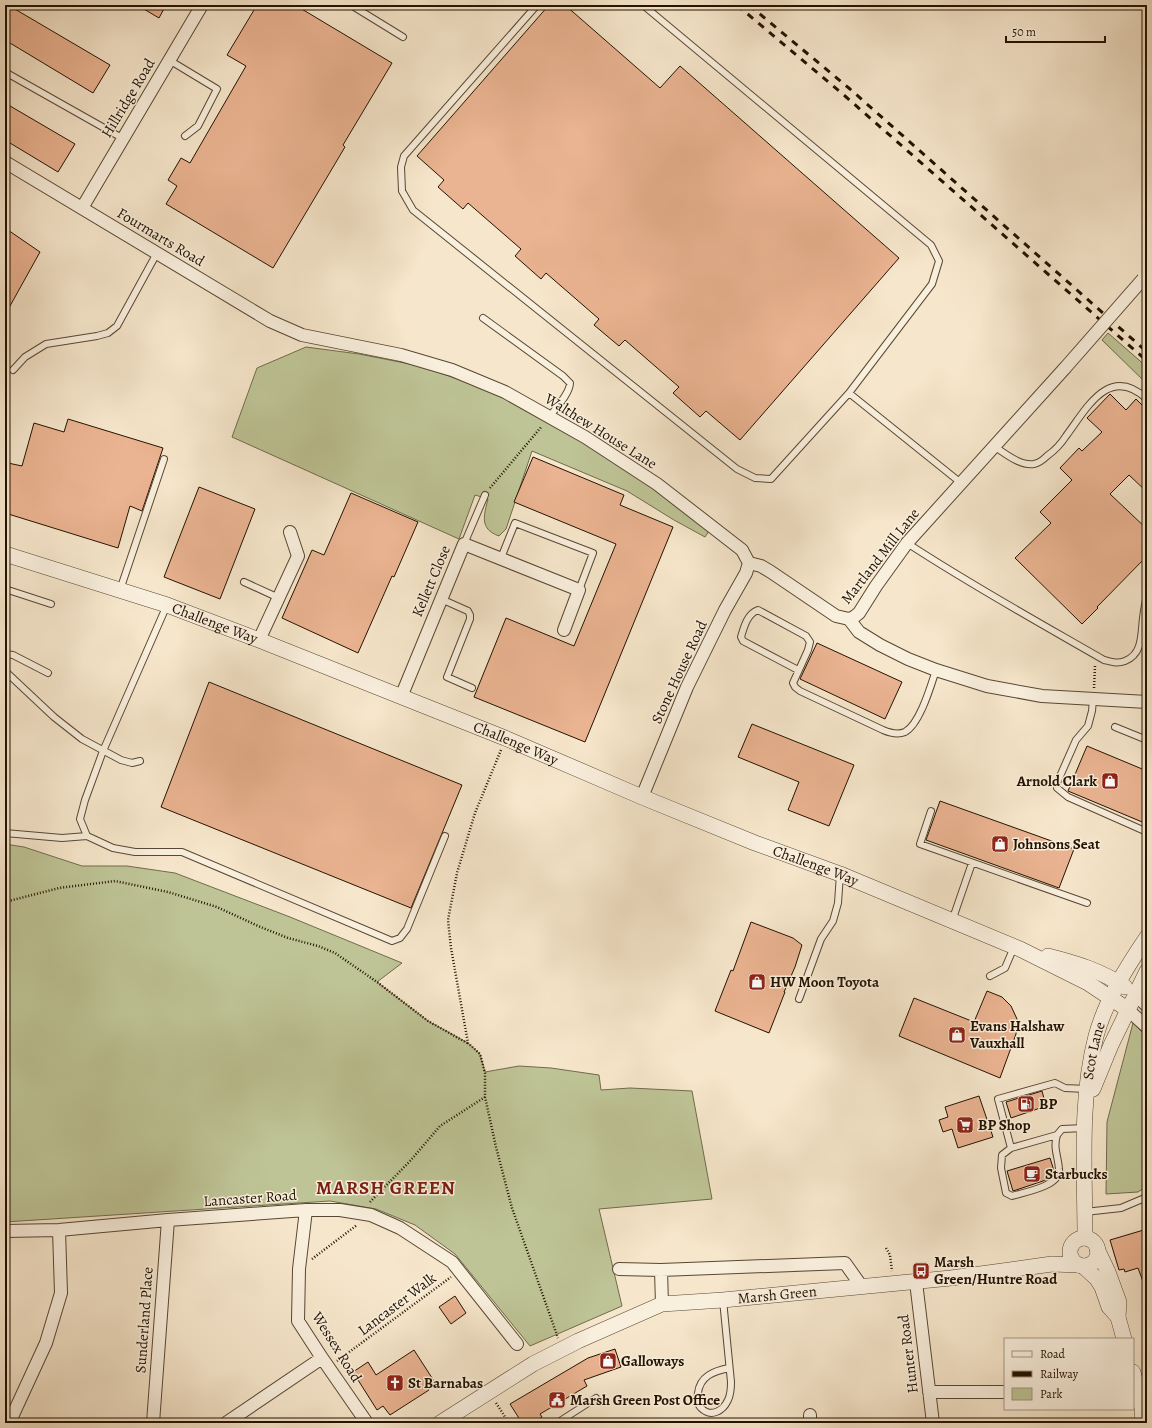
<svg xmlns="http://www.w3.org/2000/svg" width="1152" height="1428" font-family="Alegreya,serif">
	<style>
		.green { fill: #bec496; stroke: #706b4b }
		.building { fill: #eab391; stroke: #231200 }
		.lines { fill: none; stroke-linecap: round; stroke-linejoin: round }
		.service-casing { stroke: #584733; stroke-width: 8 }
		.minor-casing { stroke: #584733; stroke-width: 14 }
		.tertiary-casing { stroke: #584733; stroke-width: 16 }
		.path { stroke: #231200; stroke-width: 2.5; stroke-dasharray: 1 2; stroke-linecap: butt }
		.service { stroke: #f9efdd; stroke-width: 6 }
		.minor { stroke: #f9efdd; stroke-width: 12 }
		.tertiary { stroke: #f9efdd; stroke-width: 15 }
		.rail { stroke: #231200; stroke-width: 3; stroke-dasharray: 7 7; stroke-linecap: butt }
		.minor-bridge-casing { stroke: #584733; stroke-width: 14; stroke-linecap: butt }
		.minor-bridge { stroke: #f9efdd; stroke-width: 12 }
		.labels { text-anchor: middle; stroke-width: 3; stroke-linejoin: round; paint-order: stroke }
		.street-label { font-size: 15px; fill: #231200; stroke: #f9efdd }
		.poi-label { font-size: 15px; font-weight: bold; fill: #231200; stroke: #f9efdd; text-anchor: start }
		.district-label { font-size: 19px; font-weight: bold; letter-spacing: 1px; fill: #7a1f14; stroke: #f9efdd }
	</style>
	<rect width="100%" height="100%" fill="#f6e6cb"/>
	<filter id="stains"><feTurbulence type="fractalNoise" baseFrequency=".005" numOctaves="4"/><feColorMatrix values="0 0 0 0 .2 0 0 0 0 .09 0 0 0 0 .02 0 0 0 .5 -.17"/></filter>
	<radialGradient id="worn" r=".72"><stop offset=".6" stop-color="#630" stop-opacity="0"/><stop offset="1" stop-color="#630" stop-opacity=".3"/></radialGradient>
	<path class="green" d="M1108,333l39,34v17l-45,-44z
		M306,347l53,7 61,12 52,18 52,23 107,65 78,59 -4,6 -31,-17 -47,-29 -95,-40 -26,78 -7,7c-20,-7 -15,-21 -11,-37l-13,-4 -16,44 -227,-102 25,-69z
		M5,844l19,3 58,19h45l48,7 115,44 112,46 -25,19 51,39 40,22 12,11 5,18 34,-6 32,2 48,7 2,15 29,-2 62,3 20,108 -113,10 23,97 -92,40 -75,-92 -40,-29 -39,-16 -46,-8 -325,21z
		M1133,1023l14,14v149l-9,6 -32,2 1,-72z"/>
	<path class="building" d="M5,5h3l102,60 -17,28 -88,-53z
		M137,5h29l-7,13z
		M257,5h38l97,58 -49,82 2,2 -72,121 -107,-64 11,-18 -9,-6 13,-22 9,5 56,-97 -19,-11z
		M549,5h16l95,83 20,-22 219,192 -159,182 -34,-29 -6,6 -27,-24 6,-6 -54,-47 -6,6 -25,-21 5,-6 -53,-46 -5,6 -26,-23 6,-7 -53,-46 -5,6 -25,-22 6,-7 -27,-24z
		M5,103l70,41 -17,28 -53,-32z
		M5,228l35,24 -35,63z
		M1110,394l16,16 10,-11 11,11v82l-18,-17 -19,19 37,35v27l-50,51 1,1 -16,16 -67,-66 36,-35 -11,-11 32,-32 -12,-12 19,-20 3,3 20,-19 -15,-14z
		M68,419l95,29 -21,63 -12,-5 -12,42 -113,-35v-39l3,-11 14,3 12,-43 30,9z
		M533,457l91,38 -4,10 53,22 -88,215 -111,-45 32,-79 68,28 42,-102 -102,-42z
		M199,487l56,22 -35,90 -56,-22z
		M351,493l67,29 -24,55 -2,-1 -34,77 -76,-35 30,-68 12,5z
		M817,643l85,39 -17,37 -85,-40z
		M209,682l253,103 -51,123 -250,-101z
		M752,724l102,41 -25,61 -41,-16 11,-28 -61,-25z
		M1087,746l60,25v53l-79,-33z
		M940,801l134,48 -15,39 -133,-48z
		M751,922l42,16 9,7 -7,22 -11,25h1l-16,41 -54,-22 16,-41 2,1z
		M987,991l15,6 9,9 6,13 -1,15 -16,44 -101,-42 15,-38 60,24z
		M1042,1091l4,15 -35,12 -5,-16z
		M979,1096l14,41 -35,11 -6,-19 -9,3 -4,-12 9,-3 -3,-10z
		M1050,1158l4,13 -3,6 -8,4 -30,10 -6,-20z
		M1147,1229v58h-2l-7,-19 -13,4 -1,-3 -5,1 -9,-30z
		M455,1296l11,17 -15,11 -12,-17z
		M615,1349l6,18 -37,13 3,6 -47,28 2,3 -10,6h-10l-12,-19 78,-46z
		M414,1350l20,31 -8,5 3,4 -39,25 -7,-9 -6,4 -24,-38 15,-10 8,13z"/>
	<g class="lines">
		<defs>
			<path id="service" d="M351,5l52,32
				M537,5l-133,151 -3,11 1,24 11,19 324,259 18,9 16,1 78,-86 83,-109 7,-23 -8,-16 -288,-240
				M169,60l48,29 -19,37 -13,10
				M5,72l117,66
				M483,318l80,58 7,7c0,10 -14,25 -20,33
				M13,370l12,-13 21,-13 51,-8 11,-3 9,-7 40,-73
				M849,393l112,90
				M995,447c11,7 25,19 39,17 5,-1 9,-4 13,-8 7,-5 14,-12 19,-20 21,-28 43,-72 81,-37
				M907,543c64,42 131,79 197,117 8,2 13,4 21,1 18,-7 16,-27 18,-43 1,-8 2,-15 4,-22
				M464,544l21,-49
				M501,558l14,-35 78,30 -14,37
				M244,582l35,16
				M5,589l46,15
				M120,590l44,-131
				M441,599l27,12 2,4v4l-23,58 25,11
				M167,605l-64,146 -18,49 -5,19 7,17 26,12 22,4h47l210,89 8,-3 7,-9 38,-93
				M5,654l8,1 35,18
				M798,670l-55,-29 -2,-4c3,-10 6,-23 17,-27l48,26 4,6 -2,8 -15,33 2,4 5,4 83,39c7,3 15,5 22,2 15,-8 26,-47 31,-62
				M5,671l49,46 28,22 39,21 11,3 8,-2
				M1093,699l-1,12 -4,15 -12,14 -19,43v5l11,9 79,35
				M1115,727l32,13
				M931,811l-11,33 167,59
				M5,833l57,5 25,-2
				M952,921l20,-58
				M990,976l15,-8 9,-21
				M799,999l22,-60 12,-18 5,-18 2,-29
				M1085,1128l-23,1 -5,6 -46,13 -13,-49 57,-16 10,5 21,1
				M1011,1148l-9,7 -1,13 5,25 6,3c13,-4 49,-10 47,-27 -1,-14 -6,-20 -2,-34
				M1085,1212l36,-4 26,-11
				M723,1300l8,82c0,6 0,12 -3,18 -5,11 -17,18 -27,8 -4,-4 -4,-10 -3,-15 2,-17 16,-22 31,-25
				M557,1423l39,-25"/>
			<path id="minor" d="M5,162l265,159 32,14 99,20 51,15 53,22 80,45 72,47 85,66 7,13
				M82,208l120,-203
				M749,563l12,3 10,6 65,44 13,3
				M849,619l5,-2 5,-4 17,-27 31,-43 158,-175
				M849,619l10,13 21,13 28,14 28,11 51,16 55,10 105,6
				M259,640l39,-84 -8,-24
				M401,697l63,-153 115,46 -15,40
				M642,797l45,-110 38,-77 21,-37 3,-10
				M1135,994l12,12
				M1127,1009l20,18
				M306,1210l-7,59 -1,52 24,37 45,65
				M5,1231l54,-1 109,-10 138,-10h34l31,5 29,13 52,34 65,82
				M619,1269l42,1
				M916,1282l17,141
				M662,1304l-1,-34 184,-7 17,24
				M929,1392h76
				M11,1423v-4l35,-76 15,-50 -2,-63
				M153,1423l15,-203
				M226,1423l96,-65
				M810,1423v-8"/>
			<g id="tertiary">
				<path id="s1" d="M5,554l162,51 92,35 246,98 137,59 113,46 85,31 180,75 68,34 39,26"/>
				<path d="M1048,956c28,7 54,15 77,31"/>
				<path d="M1093,1089l18,-44 36,-74"/>
				<path id="s2" d="M1085,1238c0,-66 -6,-137 11,-202 10,-36 30,-68 51,-99"/>
				<circle cx="1084" cy="1252" r="14"/>
				<path d="M1097,1249l11,23 11,30 -1,15 6,22"/>
				<path d="M1083,1266l14,13 5,8 7,20 9,10"/>
				<path d="M1133,1372l9,36 1,15"/>
				<path id="s3" d="M440,1423l93,-59 45,-23 84,-37 61,-4 228,-22 101,-14 27,1"/>
			</g>
		</defs>
		<use href="#service" class="service-casing"/>
		<use href="#minor" class="minor-casing"/>
		<use href="#tertiary" class="tertiary-casing"/>
		<path class="path" d="M490,488l52,-62
			M1094,688l1,-22
			M501,750l-26,63 -18,60 -9,47 3,28 17,95 12,11 5,19v24l11,50 16,61 46,130
			M5,902l54,-14 56,-7 53,11 49,15 41,19 30,12 30,8 17,7 42,29 51,39 39,22
			M370,1202l41,-42 29,-34 45,-29
			M886,1248l4,7 2,16
			M312,1259l45,-34
			M337,1361l114,-84
			M496,1403l13,20"/>
		<use href="#service" class="service"/>
		<use href="#minor" class="minor"/>
		<use href="#tertiary" class="tertiary"/>
		<path class="rail" d="M737,5l108,91 302,265
			M749,5l101,84 297,263"/>
		<defs>
			<path id="minor-bridge" d="M1065,368l78,-89"/>
		</defs>
		<use href="#minor-bridge" class="minor-bridge-casing"/>
		<use href="#minor-bridge" class="minor-bridge"/>
	</g>
	<defs>
		<symbol id="shop-square" viewBox="-11 -11 22 22"><rect x="-9" y="-9" width="18" height="18" rx="4" fill="#8f2418" stroke="#f9efdd"/><path d="M-5-2.5h2.3a2.7 3.5 0 0 1 5.4 0H5L5.5 6h-11ZM-1.5-2.5h3a1.5 2.3 0 0 0-3 0Z" fill="#fff"/></symbol>
		<symbol id="fuel-square" viewBox="-11 -11 22 22"><rect x="-9" y="-9" width="18" height="18" rx="4" fill="#8f2418" stroke="#f9efdd"/><path d="M-5.5-6h7V0h2V4h1.3V-2.5L3-4.5l.8-.8L6-3V5H2.5V1h-1V6h-7ZM-4.2-4.7v3.2H.2V-4.7Z" fill="#fff"/></symbol>
		<symbol id="supermarket-square" viewBox="-11 -11 22 22"><rect x="-9" y="-9" width="18" height="18" rx="4" fill="#8f2418" stroke="#f9efdd"/><path d="M-6-5.5h2.5l.6 2H6L4.5 2H-2.5L-4.4-4H-6ZM-1.5 3.2a1.3 1.3 0 1 0 .1 0ZM3 3.2a1.3 1.3 0 1 0 .1 0Z" fill="#fff"/></symbol>
		<symbol id="cafe-square" viewBox="-11 -11 22 22"><rect x="-9" y="-9" width="18" height="18" rx="4" fill="#8f2418" stroke="#f9efdd"/><path d="M-5.5-4.5H6V0H3Q3 3.5 0 3.5H-2.5Q-5.5 3.5-5.5 0ZM3-3.2v2h1.7v-2ZM-6 4.5H4V6H-6Z" fill="#fff"/></symbol>
		<symbol id="bus-square" viewBox="-11 -11 22 22"><rect x="-9" y="-9" width="18" height="18" rx="4" fill="#8f2418" stroke="#f9efdd"/><path d="M-5-6H5V4H4V6H2V4H-2V6H-4V4H-5ZM-3.5-4V0h7V-4ZM-3.5 1.2v1.5H-2V1.2ZM2 1.2v1.5H3.5V1.2Z" fill="#fff"/></symbol>
		<symbol id="church-square" viewBox="-11 -11 22 22"><rect x="-9" y="-9" width="18" height="18" rx="4" fill="#8f2418" stroke="#f9efdd"/><path d="M-1.2-6h2.4v3.5h3.3v2.4h-3.3V6h-2.4V-.1h-3.3v-2.4h3.3Z" fill="#fff"/></symbol>
		<symbol id="civic-square" viewBox="-11 -11 22 22"><rect x="-9" y="-9" width="18" height="18" rx="4" fill="#8f2418" stroke="#f9efdd"/><path d="M-.6-6.5H3V-4.5H.6V-3L4-1V1h2V6H-6V1h2V-1L-.6-3ZM-1.2 2.5V6h2.4V2.5Z" fill="#fff"/></symbol>
	</defs>
	<g fill-rule="evenodd">
		<use href="#shop-square" x="1100" y="771" width="20" height="20"/>
		<use href="#shop-square" x="990" y="834" width="20" height="20"/>
		<use href="#shop-square" x="747" y="972" width="20" height="20"/>
		<use href="#shop-square" x="947" y="1025" width="20" height="20"/>
		<use href="#fuel-square" x="1016" y="1094" width="20" height="20"/>
		<use href="#supermarket-square" x="955" y="1115" width="20" height="20"/>
		<use href="#cafe-square" x="1022" y="1164" width="20" height="20"/>
		<use href="#bus-square" x="911" y="1261" width="20" height="20"/>
		<use href="#shop-square" x="598" y="1351" width="20" height="20"/>
		<use href="#church-square" x="385" y="1373" width="20" height="20"/>
		<use href="#civic-square" x="547" y="1390" width="20" height="20"/>
	</g>
	<g class="labels">
		<g class="street-label">
			<text transform="translate(128 98) rotate(-59)" y="5">Hillridge Road</text>
			<text transform="translate(161 237) rotate(31)" y="5">Fourmarts Road</text>
			<text transform="translate(601 431) rotate(32)" y="5">Walthew House Lane</text>
			<text transform="translate(880 556) rotate(-52)" y="5">Martland Mill Lane</text>
			<text transform="translate(431 581) rotate(-67)" y="5">Kellett Close</text>
			<text dy="5" stroke="none"><textPath href="#s1" startOffset="221">Challenge Way</textPath></text>
			<text transform="translate(679 672) rotate(-65)" y="5">Stone House Road</text>
			<text dy="5" stroke="none"><textPath href="#s1" startOffset="545">Challenge Way</textPath></text>
			<text dy="5" stroke="none"><textPath href="#s1" startOffset="869">Challenge Way</textPath></text>
			<text dy="5" stroke="none"><textPath href="#s2" startOffset="188">Scot Lane</textPath></text>
			<text transform="translate(250 1198) rotate(-4)" y="5">Lancaster Road</text>
			<text dy="5" stroke="none"><textPath href="#s3" startOffset="368">Marsh Green</textPath></text>
			<text transform="translate(397 1304) rotate(-37)" y="5">Lancaster Walk</text>
			<text transform="translate(144 1320) rotate(-86)" y="5">Sunderland Place</text>
			<text transform="translate(337 1347) rotate(58)" y="5">Wessex Road</text>
			<text transform="translate(908 1354) rotate(-97)" y="5">Hunter Road</text>
		</g>
		<g class="poi-label">
			<text x="1097" y="786" text-anchor="end">Arnold Clark</text>
			<text x="1013" y="849">Johnsons Seat</text>
			<text x="770" y="987">HW Moon Toyota</text>
			<text x="970" y="1031">Evans Halshaw<tspan x="970" dy="17">Vauxhall</tspan></text>
			<text x="1039" y="1109">BP</text>
			<text x="978" y="1130">BP Shop</text>
			<text x="1045" y="1179">Starbucks</text>
			<text x="934" y="1267">Marsh<tspan x="934" dy="17">Green/Huntre Road</tspan></text>
			<text x="621" y="1366">Galloways</text>
			<text x="408" y="1388">St Barnabas</text>
			<text x="570" y="1405">Marsh Green Post Office</text>
		</g>
		<g class="district-label">
			<text x="386" y="1194">MARSH GREEN</text>
		</g>
	</g>
	<rect width="1152" height="1428" fill="none" stroke="#f6e6cb" stroke-width="20"/>
	<rect x="6" y="6" width="1140" height="1416" fill="none" stroke="#231200" stroke-width="2"/>
	<rect x="10" y="10" width="1132" height="1408" fill="none" stroke="#231200"/>
	<rect x="1004" y="1338" width="130" height="72" fill="#f9efdd" stroke="#a39785"/>
	<rect x="1012" y="1351" width="20" height="6" fill="#f9efdd" stroke="#a39785"/>
	<text x="1040" y="1358" font-size="12" fill="#231200">Road</text>
	<rect x="1012" y="1371" width="20" height="6" fill="#231200" stroke="#a39785"/>
	<text x="1040" y="1378" font-size="12" fill="#231200">Railway</text>
	<rect x="1012" y="1388" width="20" height="12" fill="#bec496" stroke="#a39785"/>
	<text x="1040" y="1398" font-size="12" fill="#231200">Park</text>
	<path d="M1006 36v6h99v-6" fill="none" stroke="#231200" stroke-width="2"/>
	<text x="1012" y="36" font-size="12" fill="#231200" stroke="#f9efdd" stroke-width="3" paint-order="stroke">50 m</text>
	<rect width="100%" height="100%" filter="url(#stains)"/>
	<rect width="100%" height="100%" fill="url(#worn)"/>
</svg>
